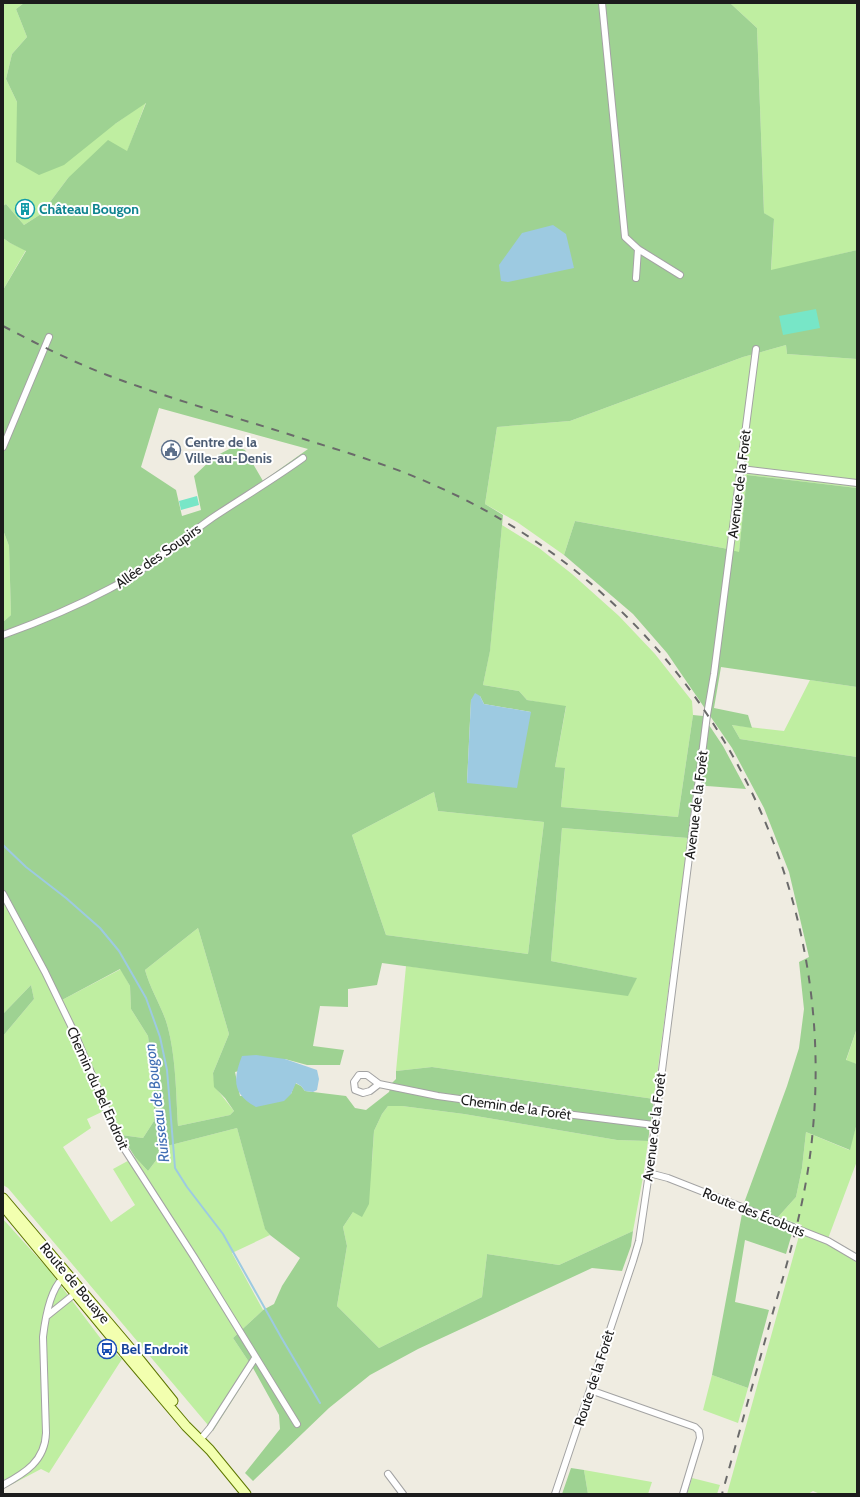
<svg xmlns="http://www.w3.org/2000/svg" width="860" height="1497" font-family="Cabin,sans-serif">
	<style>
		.grass { fill: #bfeea1 }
		.forest { fill: #9ed292; fill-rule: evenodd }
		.pitch { fill: #77e6c7 }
		.water { fill: #9dcae1 }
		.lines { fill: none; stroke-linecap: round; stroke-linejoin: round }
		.stream { stroke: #9dcae1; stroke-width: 2 }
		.minor-casing { stroke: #a3a3a3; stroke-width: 8 }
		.secondary-casing { stroke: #5d7700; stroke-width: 11 }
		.minor { stroke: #fff; stroke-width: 6 }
		.secondary { stroke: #f2ffaf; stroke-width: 9 }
		.rail { stroke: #6a6a6a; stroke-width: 2; stroke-dasharray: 8 8; stroke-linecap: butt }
		.labels { text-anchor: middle; stroke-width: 4; stroke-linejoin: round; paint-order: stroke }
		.culture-label { font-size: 14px; font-weight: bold; fill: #0d838f; stroke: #fff; text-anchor: start }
		.service-label { font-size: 14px; font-weight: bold; fill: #4e5e75; stroke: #fff; text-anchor: start }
		.street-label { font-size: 14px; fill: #1c1c1c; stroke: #fff }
		.transit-label { font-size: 14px; font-weight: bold; fill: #164399; stroke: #fff; text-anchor: start }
		.water-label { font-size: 15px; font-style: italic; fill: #416eb4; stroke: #fff }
	</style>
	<rect width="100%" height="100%" fill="#efece1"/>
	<path class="grass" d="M3,3h21l-8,6 11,28 -15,17 -6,25 11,23v26l98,-4 31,-22 -19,50 -59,26 -27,36 -17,11 -18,-21 -3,2z
		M730,3h127v247l-86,21 3,-51 -10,-7 -7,-185z
		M3,238l7,5 16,7 -23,40z
		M786,345l1,9 70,5v129l-110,-13 -8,78 -16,-5 -148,-27 -11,34 -47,-33 -32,-18 12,-77 73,-6 173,-64z
		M502,525l37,23 33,26 47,42 36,38 37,47 1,14 -15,102 -117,-10 4,-38 -10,-2 11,-60 -39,-7 -8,-9 -36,-6 7,-35z
		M3,530l6,16 2,69 -8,7z
		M810,680l47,7v70l-117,-18 -8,-14 52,6z
		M434,792l4,19 106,11 -16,132 -142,-19 -34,-100z
		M562,828l126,10 -34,261 -222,-32 -36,4 10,-105 222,29 8,-17 -85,-17z
		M3,890l59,110 59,-31 9,17 1,23 17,27 6,48v37l-11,17 -22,-3 -11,-27 -23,11 4,9 -28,19 48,75 24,-17 -22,-36 22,-12 13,14 19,-25 70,-18 28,100 5,7 -38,18 31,57 -30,28 20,30 -40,63 -205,-243 -5,-3v-149l31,-37 -3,-14 -28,29z
		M198,928l31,106 -16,39 2,14 19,24 -4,4 -52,11c-2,-33 -2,-73 -12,-105 -6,-17 -16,-33 -21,-51z
		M857,1028v36l-11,-3z
		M388,1106h14l62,8 153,26 31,1 -5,36 -10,54 -74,34 -72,-11 -5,43 -103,51 -42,-42 10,-60 -4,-19 10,-15 19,-50 2,-31 8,-17z
		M857,1123v38l-31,83 20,11 11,8v231h-37l-7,-3 -5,3h-81l75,-269 -24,-8 18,-20 6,-29 4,-36 43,18z
		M3,1219l46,51 55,73 18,16 -73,114 -8,-4 -38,20z
		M712,1375l36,13 -10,35 -35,-13z
		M584,1470l68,12 -4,12h-60z
		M692,1478l28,7 -3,9h-30z"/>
	<path class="forest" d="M24,3h706l27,25 7,185 10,6 -3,51 86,-20v109l-70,-5 -1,-9 -43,12 -173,64 -73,6 -12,77 18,11 -13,136 -7,34 36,6 8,9 39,6 -11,61 10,1 -4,39 117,10 15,-102 10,1 20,30 23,43 -52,-4 -6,53 -126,-10 -11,133 86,17 -9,18 -246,-33 -5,22 -29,4v18l-28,-1 -7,40 31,4 -4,15h-33l-22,-6 -50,13 5,24 51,-2 4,-11 6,3 4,5 41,5 9,12 11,2 23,-18 3,-9 4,-4v-8l36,-4 222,32 -6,42 -31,-1 -153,-26 -62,-8h-14l-6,8 -8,17 -5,73 -7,13 -9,-5 -10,15 4,19 -10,60 42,42 103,-51 5,-43 72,11 74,-34 -2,15 -9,25 -30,-3 -174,81 -48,26 -41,33 -76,73 -8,-8 35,-44 -1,-14 -26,-47 -20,-30 30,-28 11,-6 8,-18 18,-28 -30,-23 -5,-6 -28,-101 -70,18 -19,25 -13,-14 -14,-22 22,3 11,-17v-37l-6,-48 -17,-27 -1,-23 -10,-17 -58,31 -59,-110v-268l8,-7 -2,-69 -6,-16v-240l23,-39 -16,-8 -7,-5v-32l3,-2 18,21 17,-11 27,-36 40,-38 19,11 19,-48 -31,21 -51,41 -25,10 -23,-13 1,-60 -11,-23 6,-25 15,-17 -11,-28zM159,408l149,41 -45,32 -18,-31 -10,-4 -21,11 -20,19 7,34 -19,6 -6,-26 -35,-23zM480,696l4,8 47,8 -64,71 4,-83zM434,792l4,19 106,11 -16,132 -142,-19 -34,-100zM198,928l31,106 -16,39 1,14 11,11 9,13 -4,4 -52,11c-2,-33 -2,-73 -12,-105 -6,-17 -16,-33 -21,-51z
		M747,475l110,13v199l-136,-20 -7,41 34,7 4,13 -20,-3 8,14 117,18v271l-11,32 11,4v59l-7,27 -44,-18 -4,36 -6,29 -18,20 17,6 -9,31 -41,-14 -10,62 34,8 -21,78 -36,-13 32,-172 43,-117 12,-38 5,-39 -5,-47 10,-5 -20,-85 -25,-64 -32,-60 -65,-95 -34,-39 -69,-59 11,-34 148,27 16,4z
		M31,985l3,14 -31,37v-22z
		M571,1468l13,2 4,24h-26z"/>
	<path class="pitch" d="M816,309l4,19 -37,7 -4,-19z
		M197,496l2,9 -18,5 -2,-9z"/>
	<path class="water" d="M553,225l13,9 8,34 -66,14 -7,-1 -2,-16 23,-32z
		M475,693l5,3 4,8 47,8 -14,76 -50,-5 4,-83z
		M256,1055l29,4 32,11 2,9 -2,11 -4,2 -8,-1 -4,-5 -5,-3 -5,11 -7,7 -28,6c-24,-13 -23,-28 -14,-51z"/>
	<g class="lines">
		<path class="stream" d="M3,845l23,22 40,31 34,30 19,23 27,47 14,39 7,33 8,98 12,19 36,47 58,103 39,66"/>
		<defs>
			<path id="minor" d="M602,3l23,234 13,12 42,26
				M636,278l2,-29
				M3,447l46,-110
				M741,469l116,14
				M3,635c36,-13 72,-28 106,-46 37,-19 69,-47 103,-71 30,-20 62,-39 91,-60
				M3,894l42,78 30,62 45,108 74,115 103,167
				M379,1084l-9,7 -7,2 -8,-3 -1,-8 5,-7h8l12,9 59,12 136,19 80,10
				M649,1173l19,5 160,63 29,17
				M47,1316l30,-24
				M590,1390l105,37 4,4 1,7 -17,56
				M200,1440l10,-12 45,-70
				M388,1474l15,20
				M3,1485c22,-12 42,-24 43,-52l-3,-96c2,-17 7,-46 19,-58l4,-1
				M555,1494l78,-233 6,-20 10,-68 58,-458 7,-41 42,-325"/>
			<path id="secondary" d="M3,1198l133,157 37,46
				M3,1206l128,155 55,65 24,24 36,44"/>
		</defs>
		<use href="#minor" class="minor-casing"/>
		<use href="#secondary" class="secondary-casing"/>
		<use href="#minor" class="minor"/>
		<use href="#secondary" class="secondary"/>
		<path class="rail" d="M3,326c34,18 68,35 104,49 66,25 135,44 203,66 42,13 84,26 124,44 250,110 404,370 379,643 -5,63 -22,123 -40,184 -17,61 -34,121 -51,182"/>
	</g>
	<defs>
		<symbol id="building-ring" viewBox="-11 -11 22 22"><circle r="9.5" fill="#fff" stroke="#0f9aa8" stroke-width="1.5"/><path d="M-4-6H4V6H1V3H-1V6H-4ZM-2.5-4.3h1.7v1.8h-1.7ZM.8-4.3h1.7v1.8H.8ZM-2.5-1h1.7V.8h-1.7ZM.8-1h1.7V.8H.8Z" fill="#0f9aa8"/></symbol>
		<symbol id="civic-ring" viewBox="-11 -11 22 22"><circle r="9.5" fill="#fff" stroke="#5c6f8a" stroke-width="1.5"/><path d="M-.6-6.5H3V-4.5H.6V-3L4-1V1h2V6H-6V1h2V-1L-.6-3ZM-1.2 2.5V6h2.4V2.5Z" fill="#5c6f8a"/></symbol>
		<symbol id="bus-ring" viewBox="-11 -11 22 22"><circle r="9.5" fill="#fff" stroke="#1a4fb4" stroke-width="1.5"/><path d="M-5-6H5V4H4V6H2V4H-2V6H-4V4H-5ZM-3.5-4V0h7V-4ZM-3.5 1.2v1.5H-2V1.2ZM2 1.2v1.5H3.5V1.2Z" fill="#1a4fb4"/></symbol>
	</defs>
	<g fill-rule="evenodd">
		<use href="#building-ring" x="14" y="198" width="22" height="22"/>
		<use href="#civic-ring" x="160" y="439" width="22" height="22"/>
		<use href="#bus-ring" x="96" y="1338" width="22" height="22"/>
	</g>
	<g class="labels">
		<g class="culture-label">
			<text x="39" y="214">Château Bougon</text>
		</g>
		<g class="service-label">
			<text x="185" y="447">Centre de la<tspan x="185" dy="16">Ville-au-Denis</tspan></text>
		</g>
		<g class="street-label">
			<text transform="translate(739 484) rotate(-83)" y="5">Avenue de la Forêt</text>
			<text transform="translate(158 556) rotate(-35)" y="5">Allée des Soupirs</text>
			<text transform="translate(696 805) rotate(-83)" y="5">Avenue de la Forêt</text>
			<text transform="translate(98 1088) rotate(66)" y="5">Chemin du Bel Endroit</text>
			<text transform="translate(516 1107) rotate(8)" y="5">Chemin de la Forêt</text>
			<text transform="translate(654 1127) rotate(-83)" y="5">Avenue de la Forêt</text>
			<text transform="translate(754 1212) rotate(22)" y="5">Route des Écobuts</text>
			<text transform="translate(75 1283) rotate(50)" y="5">Route de Bouaye</text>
			<text transform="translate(594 1378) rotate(-72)" y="5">Route de la Forêt</text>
		</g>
		<g class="transit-label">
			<text x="121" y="1354">Bel Endroit</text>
		</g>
		<g class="water-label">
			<text transform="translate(157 1103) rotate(-97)" y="5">Ruisseau de Bougon</text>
		</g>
	</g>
	<rect width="860" height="1497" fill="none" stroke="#1c1c1c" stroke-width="8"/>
</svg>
